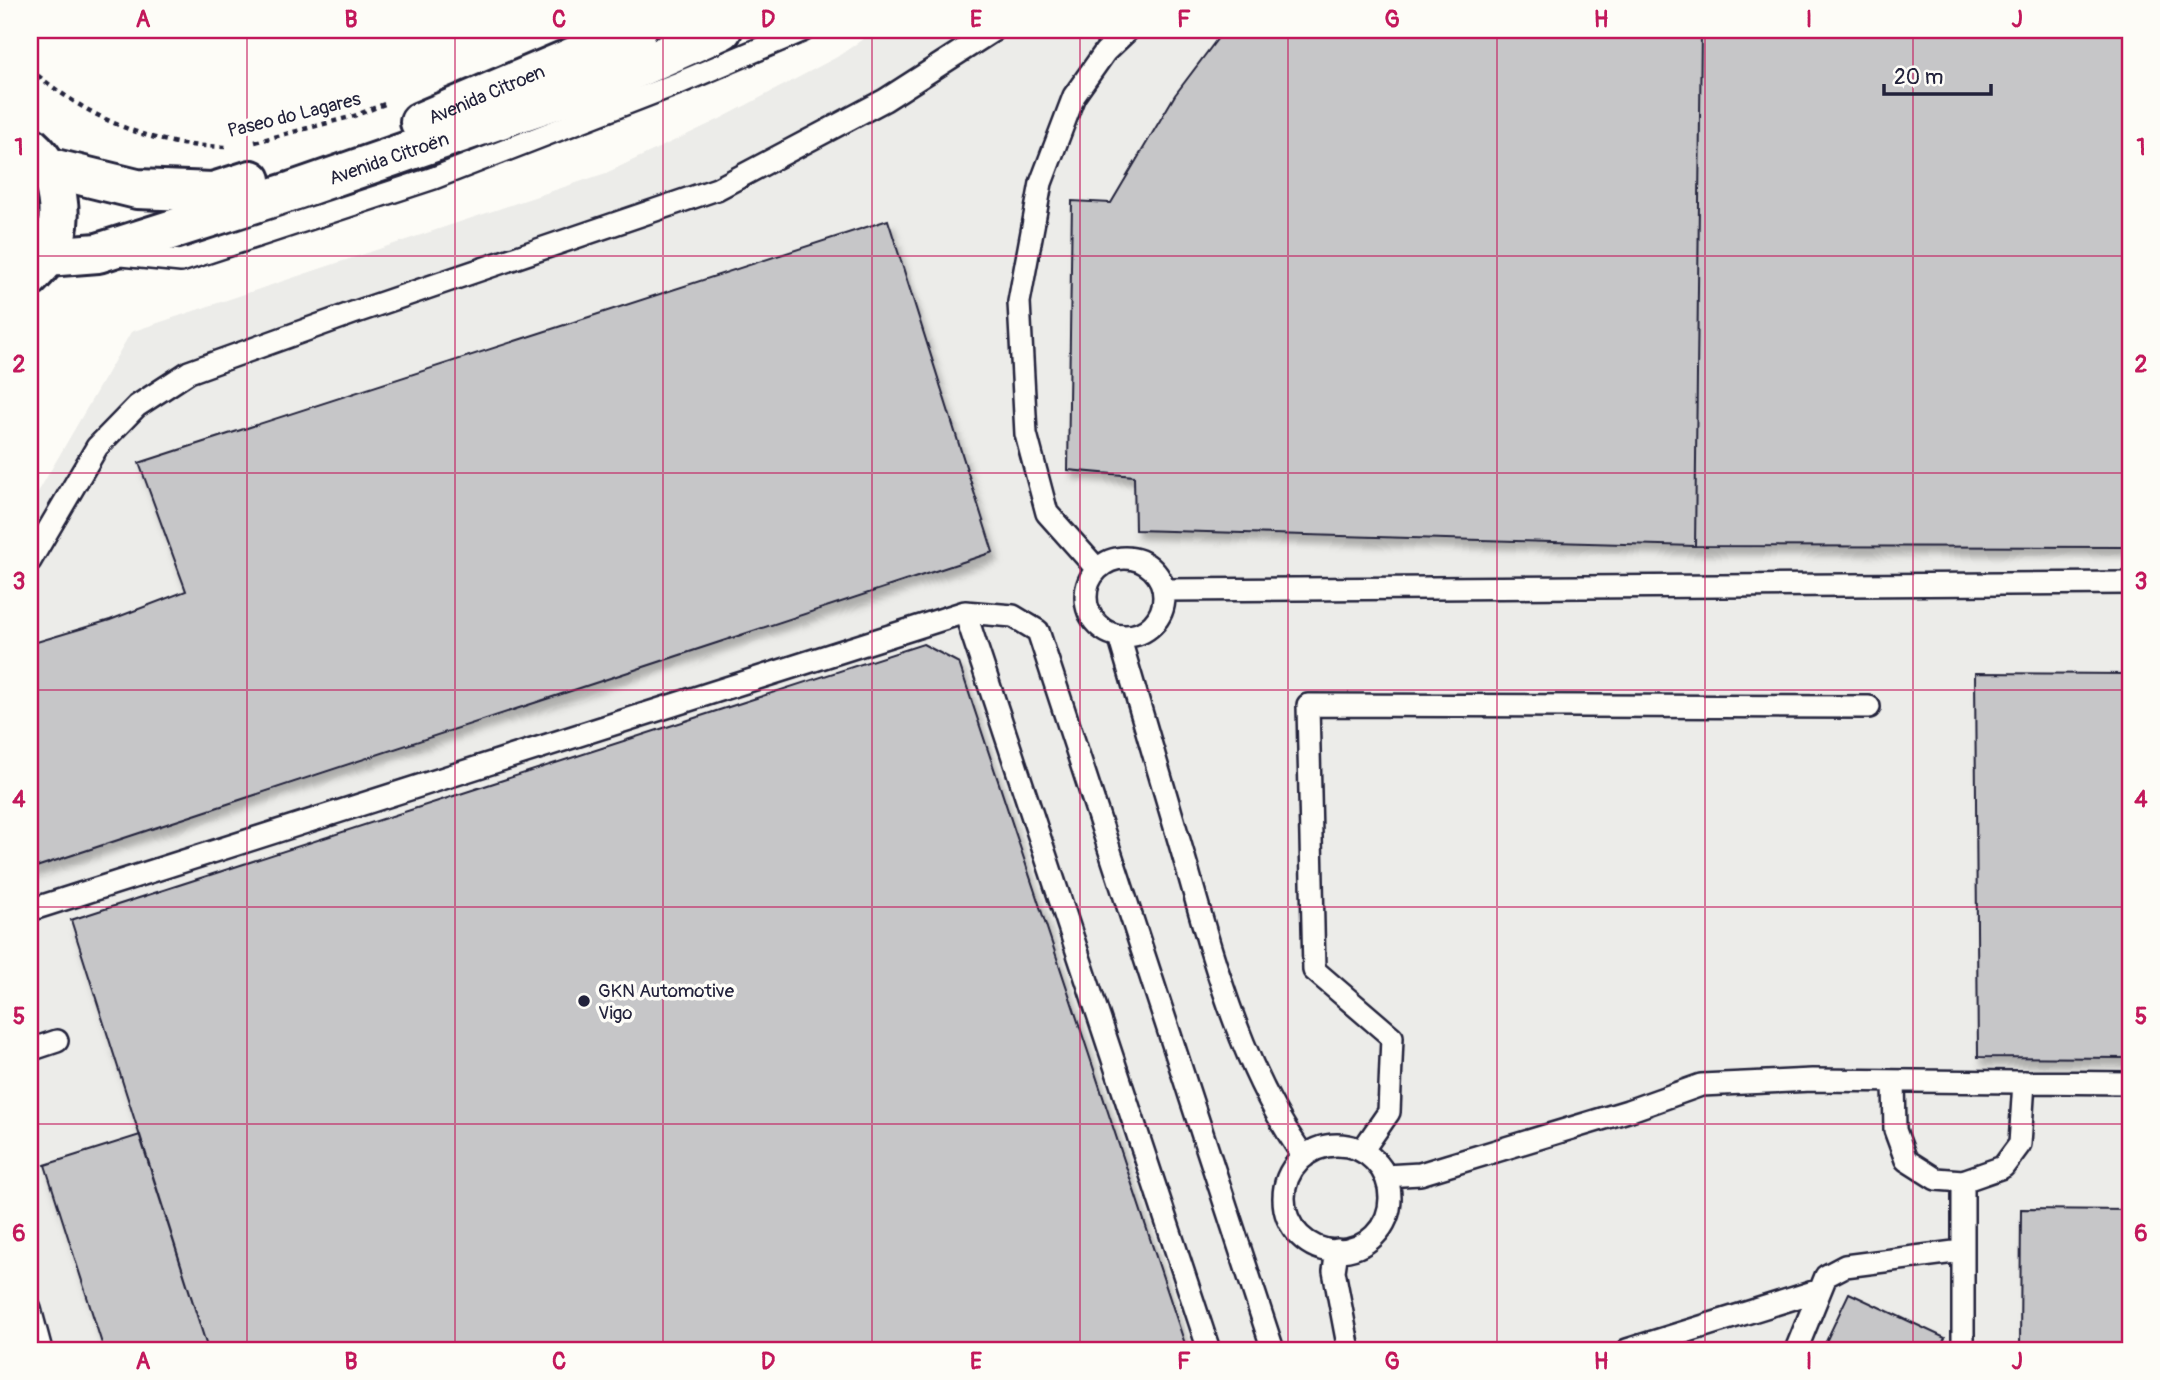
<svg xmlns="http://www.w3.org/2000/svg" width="2160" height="1380" font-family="Pangolin,sans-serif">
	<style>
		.built { fill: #ecece9 }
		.building { fill: #c6c6c8; stroke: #22223b; stroke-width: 2; filter: url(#shadow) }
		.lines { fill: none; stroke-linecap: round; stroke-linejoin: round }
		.lane-casing { stroke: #22223b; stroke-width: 26 }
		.primary-casing { stroke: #22223b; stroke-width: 44 }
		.path { stroke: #22223b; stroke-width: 4.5; stroke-dasharray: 5 5; stroke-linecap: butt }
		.lane { stroke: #fdfcf7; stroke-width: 21 }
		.primary { stroke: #fdfcf7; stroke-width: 38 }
		.grid { fill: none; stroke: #c2185b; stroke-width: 2; stroke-opacity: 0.55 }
		.poi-dot { fill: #22223b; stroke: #fdfcf7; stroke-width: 2.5 }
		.labels { text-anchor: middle; stroke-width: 7; stroke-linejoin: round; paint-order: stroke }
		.street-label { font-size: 19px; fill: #22223b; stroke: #fdfcf7 }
		.poi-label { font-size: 19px; fill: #22223b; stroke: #fdfcf7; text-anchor: start }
		.neatline { fill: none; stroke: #c2185b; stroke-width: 2.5 }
		.grid-label { font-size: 23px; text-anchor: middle; font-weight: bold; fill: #c2185b }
	</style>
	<defs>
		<filter id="shadow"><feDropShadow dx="4.5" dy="8" stdDeviation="3.5" flood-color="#0004"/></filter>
	</defs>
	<rect width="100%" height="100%" fill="#fdfcf7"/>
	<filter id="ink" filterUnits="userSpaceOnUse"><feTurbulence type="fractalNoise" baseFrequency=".0143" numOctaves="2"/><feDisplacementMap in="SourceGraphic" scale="14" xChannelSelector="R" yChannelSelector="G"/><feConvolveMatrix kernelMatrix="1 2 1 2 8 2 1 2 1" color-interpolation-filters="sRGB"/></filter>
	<g filter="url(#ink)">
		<path class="built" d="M876,30h1254v1320h-2100v-844l101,-174 475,-159 114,-54 117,-62z"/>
		<path class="building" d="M1224,30h477l-6,516 -560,-16 -1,-54 -66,-6 4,-269 39,2 64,-108z
			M1701,30h429v517l-435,-1z
			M888,220l105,332 -963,317v-225l80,-24 76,-29 -47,-128z
			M923,644l36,19 228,687h-979l-137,-430z
			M1975,673l155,1v384l-152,-1z
			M140,1135l68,215h-104l-59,-185z
			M2021,1209l109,1v140h-110z
			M1849,1293l96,45 -6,12h-117z"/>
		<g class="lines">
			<defs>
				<path id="lane" d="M121,255l60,6 253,-83 245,-95 125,-53
					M1086 597a39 39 0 1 1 78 0a39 39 0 1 1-78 0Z
					M30,561l67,-114 40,-41 52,-34 164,-59 364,-124 168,-89 109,-70
					M1097,569l-50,-56 -21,-79 -7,-132 22,-119 33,-87 31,-44 23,-22
					M1164,590l966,-7
					M965,612l48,4 25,15 235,719
					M1119,636c23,78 46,157 69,235 28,99 56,201 116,286
					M30,910l935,-298 244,738
					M30,1050l27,-9
					M1894,1082l1,48 11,30 30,19 27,2 40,-14 17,-23 4,-62
					M1284 1198a53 53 0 1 1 106 0a53 53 0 1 1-106 0Z
					M1362,1151l27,-39 3,-75 -78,-67 -6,-265 561,2
					M1385,1176l35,-2 208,-63 73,-26 111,-5 318,3
					M1337,1250l-3,21 15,79
					M30,1309l11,41
					M1627,1350l193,-60
					M1796,1350l30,-74 19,-10 117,-15
					M1963,1350v-169"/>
				<g id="primary">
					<path id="s1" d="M420,122l217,-92"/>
					<path d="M30,146c30,26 37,76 18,110 -5,8 -13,15 -18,21"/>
					<path d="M47,167l90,22 76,3 38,-12"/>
					<path id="s2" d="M47,257l51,-4 195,-62 311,-108 118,-53"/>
				</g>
			</defs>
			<use href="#lane" class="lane-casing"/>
			<use href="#primary" class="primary-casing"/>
			<path class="path" d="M30,69c41,35 89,62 142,73 17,4 36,4 54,5
				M255,142l99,-26 33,-13"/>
			<use href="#lane" class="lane"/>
			<use href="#primary" class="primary"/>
		</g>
	</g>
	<path class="grid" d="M247,30v1320M455,30v1320M663,30v1320M872,30v1320M1080,30v1320M1288,30v1320M1497,30v1320M1705,30v1320M1913,30v1320M30,256h2100M30,473h2100M30,690h2100M30,907h2100M30,1124h2100"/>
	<circle class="poi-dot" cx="584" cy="1001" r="7"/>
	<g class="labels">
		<g class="street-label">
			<text dy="7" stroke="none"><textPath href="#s1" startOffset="72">Avenida Citroen</textPath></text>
			<text transform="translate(294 114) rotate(-14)" y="7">Paseo do Lagares</text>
			<text dy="7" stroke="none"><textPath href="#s2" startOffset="357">Avenida Citroën</textPath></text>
		</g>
		<g class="poi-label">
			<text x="598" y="997">GKN Automotive<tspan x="598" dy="22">Vigo</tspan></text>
		</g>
	</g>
	<rect width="2160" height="1380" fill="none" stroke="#fdfcf7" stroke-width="77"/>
	<path d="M1884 84v10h107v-10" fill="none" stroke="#22223b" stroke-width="3.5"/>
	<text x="1894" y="84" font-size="21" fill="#22223b" stroke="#fdfcf7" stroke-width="5" paint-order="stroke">20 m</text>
	<rect x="38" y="38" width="2084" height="1304" class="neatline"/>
	<g class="grid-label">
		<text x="143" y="27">A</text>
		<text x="351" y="27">B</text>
		<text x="559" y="27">C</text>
		<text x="768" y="27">D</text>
		<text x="976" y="27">E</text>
		<text x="1184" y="27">F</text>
		<text x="1392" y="27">G</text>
		<text x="1601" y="27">H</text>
		<text x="1809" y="27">I</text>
		<text x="2017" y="27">J</text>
		<text x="19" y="155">1</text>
		<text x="2141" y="155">1</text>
		<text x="19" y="372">2</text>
		<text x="2141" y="372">2</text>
		<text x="19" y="589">3</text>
		<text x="2141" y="589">3</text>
		<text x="19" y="807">4</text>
		<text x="2141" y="807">4</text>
		<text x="19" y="1024">5</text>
		<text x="2141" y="1024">5</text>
		<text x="19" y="1241">6</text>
		<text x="2141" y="1241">6</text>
		<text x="143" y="1369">A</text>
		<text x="351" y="1369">B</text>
		<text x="559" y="1369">C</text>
		<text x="768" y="1369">D</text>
		<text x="976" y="1369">E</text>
		<text x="1184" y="1369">F</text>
		<text x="1392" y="1369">G</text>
		<text x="1601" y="1369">H</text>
		<text x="1809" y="1369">I</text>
		<text x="2017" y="1369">J</text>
	</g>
</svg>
